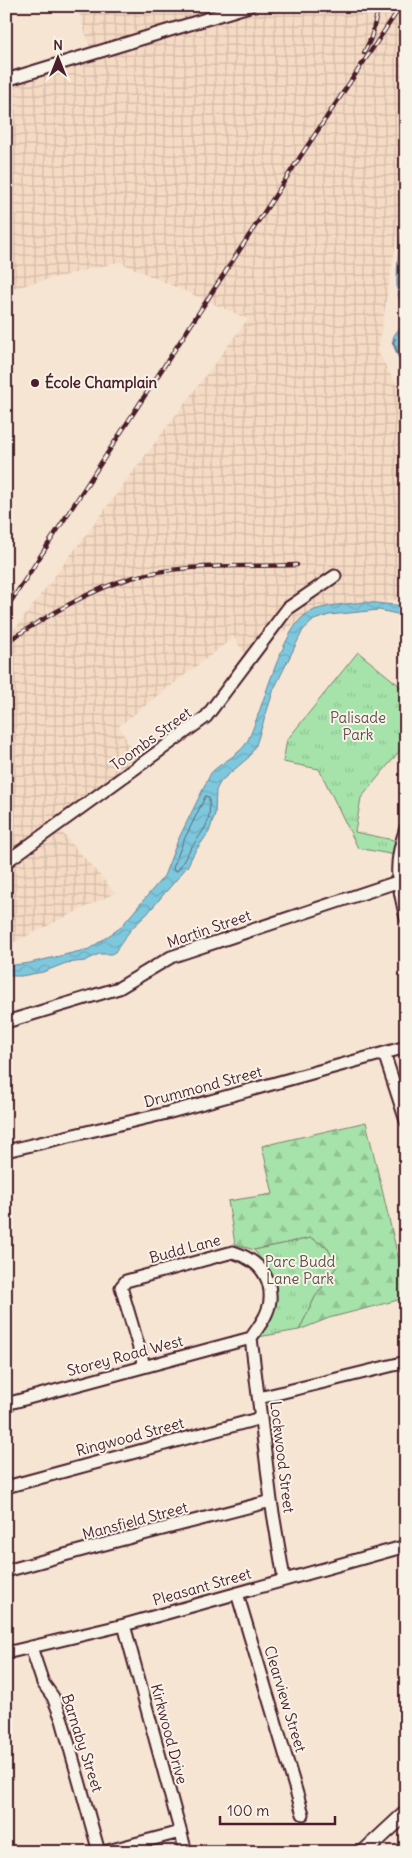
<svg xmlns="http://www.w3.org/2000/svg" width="412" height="1858" font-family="Delius,sans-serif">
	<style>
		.industrial { fill: url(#industrial-grid) }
		.forest { fill: url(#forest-firs); stroke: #78816a }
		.park { fill: url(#park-tufts); stroke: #78816a }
		.water { fill: url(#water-waves); stroke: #698496 }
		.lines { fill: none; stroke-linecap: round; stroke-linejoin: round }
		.shore { stroke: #5e6372; stroke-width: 1 }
		.stream { stroke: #698496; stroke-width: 2.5 }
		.minor-casing { stroke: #4a1f2b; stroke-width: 15 }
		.major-casing { stroke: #4a1f2b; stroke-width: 18 }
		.minor { stroke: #f7f3e8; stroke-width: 11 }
		.major { stroke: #f7f3e8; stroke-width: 14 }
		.rail-casing { stroke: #4a1f2b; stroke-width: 4.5 }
		.rail { stroke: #f7f3e8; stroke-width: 2.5; stroke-dasharray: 8; stroke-linecap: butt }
		.poi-dot { fill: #4a1f2b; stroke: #f7f3e8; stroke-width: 2 }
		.labels { text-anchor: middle; stroke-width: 4; stroke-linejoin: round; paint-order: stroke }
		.poi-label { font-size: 15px; font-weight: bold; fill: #4a1f2b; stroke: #f7f3e8; text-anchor: start }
		.park-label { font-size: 15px; fill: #61504b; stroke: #f7f3e8 }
		.street-label { font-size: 15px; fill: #4a1f2b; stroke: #f7f3e8 }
	</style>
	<defs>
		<pattern id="industrial-grid" width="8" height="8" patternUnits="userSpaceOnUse" patternTransform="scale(1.25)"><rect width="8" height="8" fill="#f5dbc4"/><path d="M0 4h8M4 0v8" fill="none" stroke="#d4bca9"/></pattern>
		<pattern id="forest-firs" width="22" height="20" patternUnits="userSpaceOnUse" patternTransform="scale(1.25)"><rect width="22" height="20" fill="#a6e3aa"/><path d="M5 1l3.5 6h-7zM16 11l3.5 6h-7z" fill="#90c292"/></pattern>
		<pattern id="park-tufts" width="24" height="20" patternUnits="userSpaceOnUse" patternTransform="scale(1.25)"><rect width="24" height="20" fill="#a6e3aa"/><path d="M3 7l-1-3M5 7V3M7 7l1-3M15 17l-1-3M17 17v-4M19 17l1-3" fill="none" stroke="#90c292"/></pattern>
		<pattern id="water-waves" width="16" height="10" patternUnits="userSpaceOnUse" patternTransform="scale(1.25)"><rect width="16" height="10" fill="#7dc8dd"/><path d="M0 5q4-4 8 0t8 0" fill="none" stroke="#6eabbe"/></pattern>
	</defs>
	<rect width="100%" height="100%" fill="#f6e5d3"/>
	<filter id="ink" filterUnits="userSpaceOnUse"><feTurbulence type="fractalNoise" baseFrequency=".02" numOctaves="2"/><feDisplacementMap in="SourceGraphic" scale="10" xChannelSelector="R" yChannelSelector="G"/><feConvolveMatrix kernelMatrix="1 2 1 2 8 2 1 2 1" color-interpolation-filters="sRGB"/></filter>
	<g filter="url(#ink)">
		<path class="industrial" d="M77,6h326l3,9v166l-28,171 28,51v195l-100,18 -60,41 -12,-20 -115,89 18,33 -86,61 64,73 -109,53v-305l242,-322 -129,-57 -113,28v-202l88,-27z"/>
		<path class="forest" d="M366,1122l32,135 8,3v27l-8,13 -69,18 -30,12 16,-33 22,-31 -10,-19 -16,-9 -57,12 -19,-6 -7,-43 45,-7 -11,-48z"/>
		<path class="park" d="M358,652l48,39v52l-45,55 -6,34 43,9 -3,14 -37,-7 -39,-79 -36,-7 4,-22z
			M311,1238l16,9 10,19 -22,31 -16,33 -41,7 16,-35 -1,-27 -19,-25z"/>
		<path class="water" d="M406,199v70l-2,10 2,13v42l-5,5v6l5,13v19l-13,-38c1,-8 11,-11 11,-20 1,-10 -6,-20 -7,-30 -1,-30 5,-60 9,-90z
			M365,602l41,4v10l-27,-6 -50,5 -15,5 -11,10 -29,59 -18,56 -7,12 -28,24 -5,9 -1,24 -6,18 -15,21 -7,14 -40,47 -16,15 -16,23 -4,2h-12l-14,7 -19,2 -23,9 -22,4h-15v-10l24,-3 59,-14 31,-21 44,-52 14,-36 33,-67c11,-12 30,-18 37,-33 14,-28 34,-113 60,-127 14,-8 41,-9 57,-11z"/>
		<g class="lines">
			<path class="shore" d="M406,242l-4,48 4,13
				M206,796l3,2c2,27 -3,28 -18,50 -5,7 -8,16 -14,23h-3l-1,-3 10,-26z"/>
			<path class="stream" d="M395,339l-2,3 6,15"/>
			<defs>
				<path id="minor" d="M6,80l243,-74
					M406,828c-13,37 -9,53 0,90
					M6,862l200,-145 82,-109 47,-32
					M6,1022l113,-34 52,-31 226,-75
					M384,1053l22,68
					M6,1151l161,-38 239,-66
					M251,1338l20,163 13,78
					M144,1365l-23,-78 5,-6 107,-29c22,7 39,22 37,48 -1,14 -11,26 -19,38
					M259,1398l147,-36
					M6,1404l245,-66
					M6,1487l255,-69
					M6,1571l95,-26 170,-44
					M237,1593l66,221
					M124,1625l62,227
					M31,1647l12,36 10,14 9,23 37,132
					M6,1653l118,-28 282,-79
					M104,1852l76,-20"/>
				<path id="major" d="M364,1852l42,-39"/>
			</defs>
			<use href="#minor" class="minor-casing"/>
			<use href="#major" class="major-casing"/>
			<use href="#minor" class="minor"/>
			<use href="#major" class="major"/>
			<defs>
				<path id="rail" d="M364,53l7,-15 8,-32
					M6,609l298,-458 97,-145
					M6,642c39,-24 80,-51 125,-64 52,-15 112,-11 166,-13"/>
			</defs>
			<use href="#rail" class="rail-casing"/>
			<use href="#rail" class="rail"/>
		</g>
	</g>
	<circle class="poi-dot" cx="35" cy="383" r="5"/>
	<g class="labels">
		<g class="poi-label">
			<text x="45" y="388">École Champlain</text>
		</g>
		<g class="park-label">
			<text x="358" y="723">Palisade<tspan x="358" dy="17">Park</tspan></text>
			<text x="300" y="1267">Parc Budd<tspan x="300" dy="17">Lane Park</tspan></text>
		</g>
		<g class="street-label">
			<text transform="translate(151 739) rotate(-36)" y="5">Toombs Street</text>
			<text transform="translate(209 929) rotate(-19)" y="5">Martin Street</text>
			<text transform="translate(203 1087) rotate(-15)" y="5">Drummond Street</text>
			<text transform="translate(185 1249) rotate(-15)" y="5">Budd Lane</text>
			<text transform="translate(125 1356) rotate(-15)" y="5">Storey Road West</text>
			<text transform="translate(130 1437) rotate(-15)" y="5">Ringwood Street</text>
			<text transform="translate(282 1457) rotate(83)" y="5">Lockwood Street</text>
			<text transform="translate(135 1521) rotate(-15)" y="5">Mansfield Street</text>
			<text transform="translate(202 1587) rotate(-16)" y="5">Pleasant Street</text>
			<text transform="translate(285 1699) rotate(73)" y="5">Clearview Street</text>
			<text transform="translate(169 1734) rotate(75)" y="5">Kirkwood Drive</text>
			<text transform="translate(82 1743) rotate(72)" y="5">Barnaby Street</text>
		</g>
	</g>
	<rect width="412" height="1858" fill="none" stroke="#f7f3e8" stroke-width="25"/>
	<rect x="12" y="12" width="387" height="1833" fill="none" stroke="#4a1f2b" stroke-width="2" filter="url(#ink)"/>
	<g transform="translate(58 58)" stroke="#f7f3e8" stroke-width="4" paint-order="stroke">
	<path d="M0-4L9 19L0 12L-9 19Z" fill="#4a1f2b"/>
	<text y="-8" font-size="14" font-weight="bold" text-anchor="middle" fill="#4a1f2b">N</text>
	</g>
	<path d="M220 1816v8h115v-8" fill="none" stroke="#4a1f2b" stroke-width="2.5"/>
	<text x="227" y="1816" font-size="15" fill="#4a1f2b" stroke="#f7f3e8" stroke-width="4" paint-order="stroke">100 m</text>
</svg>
